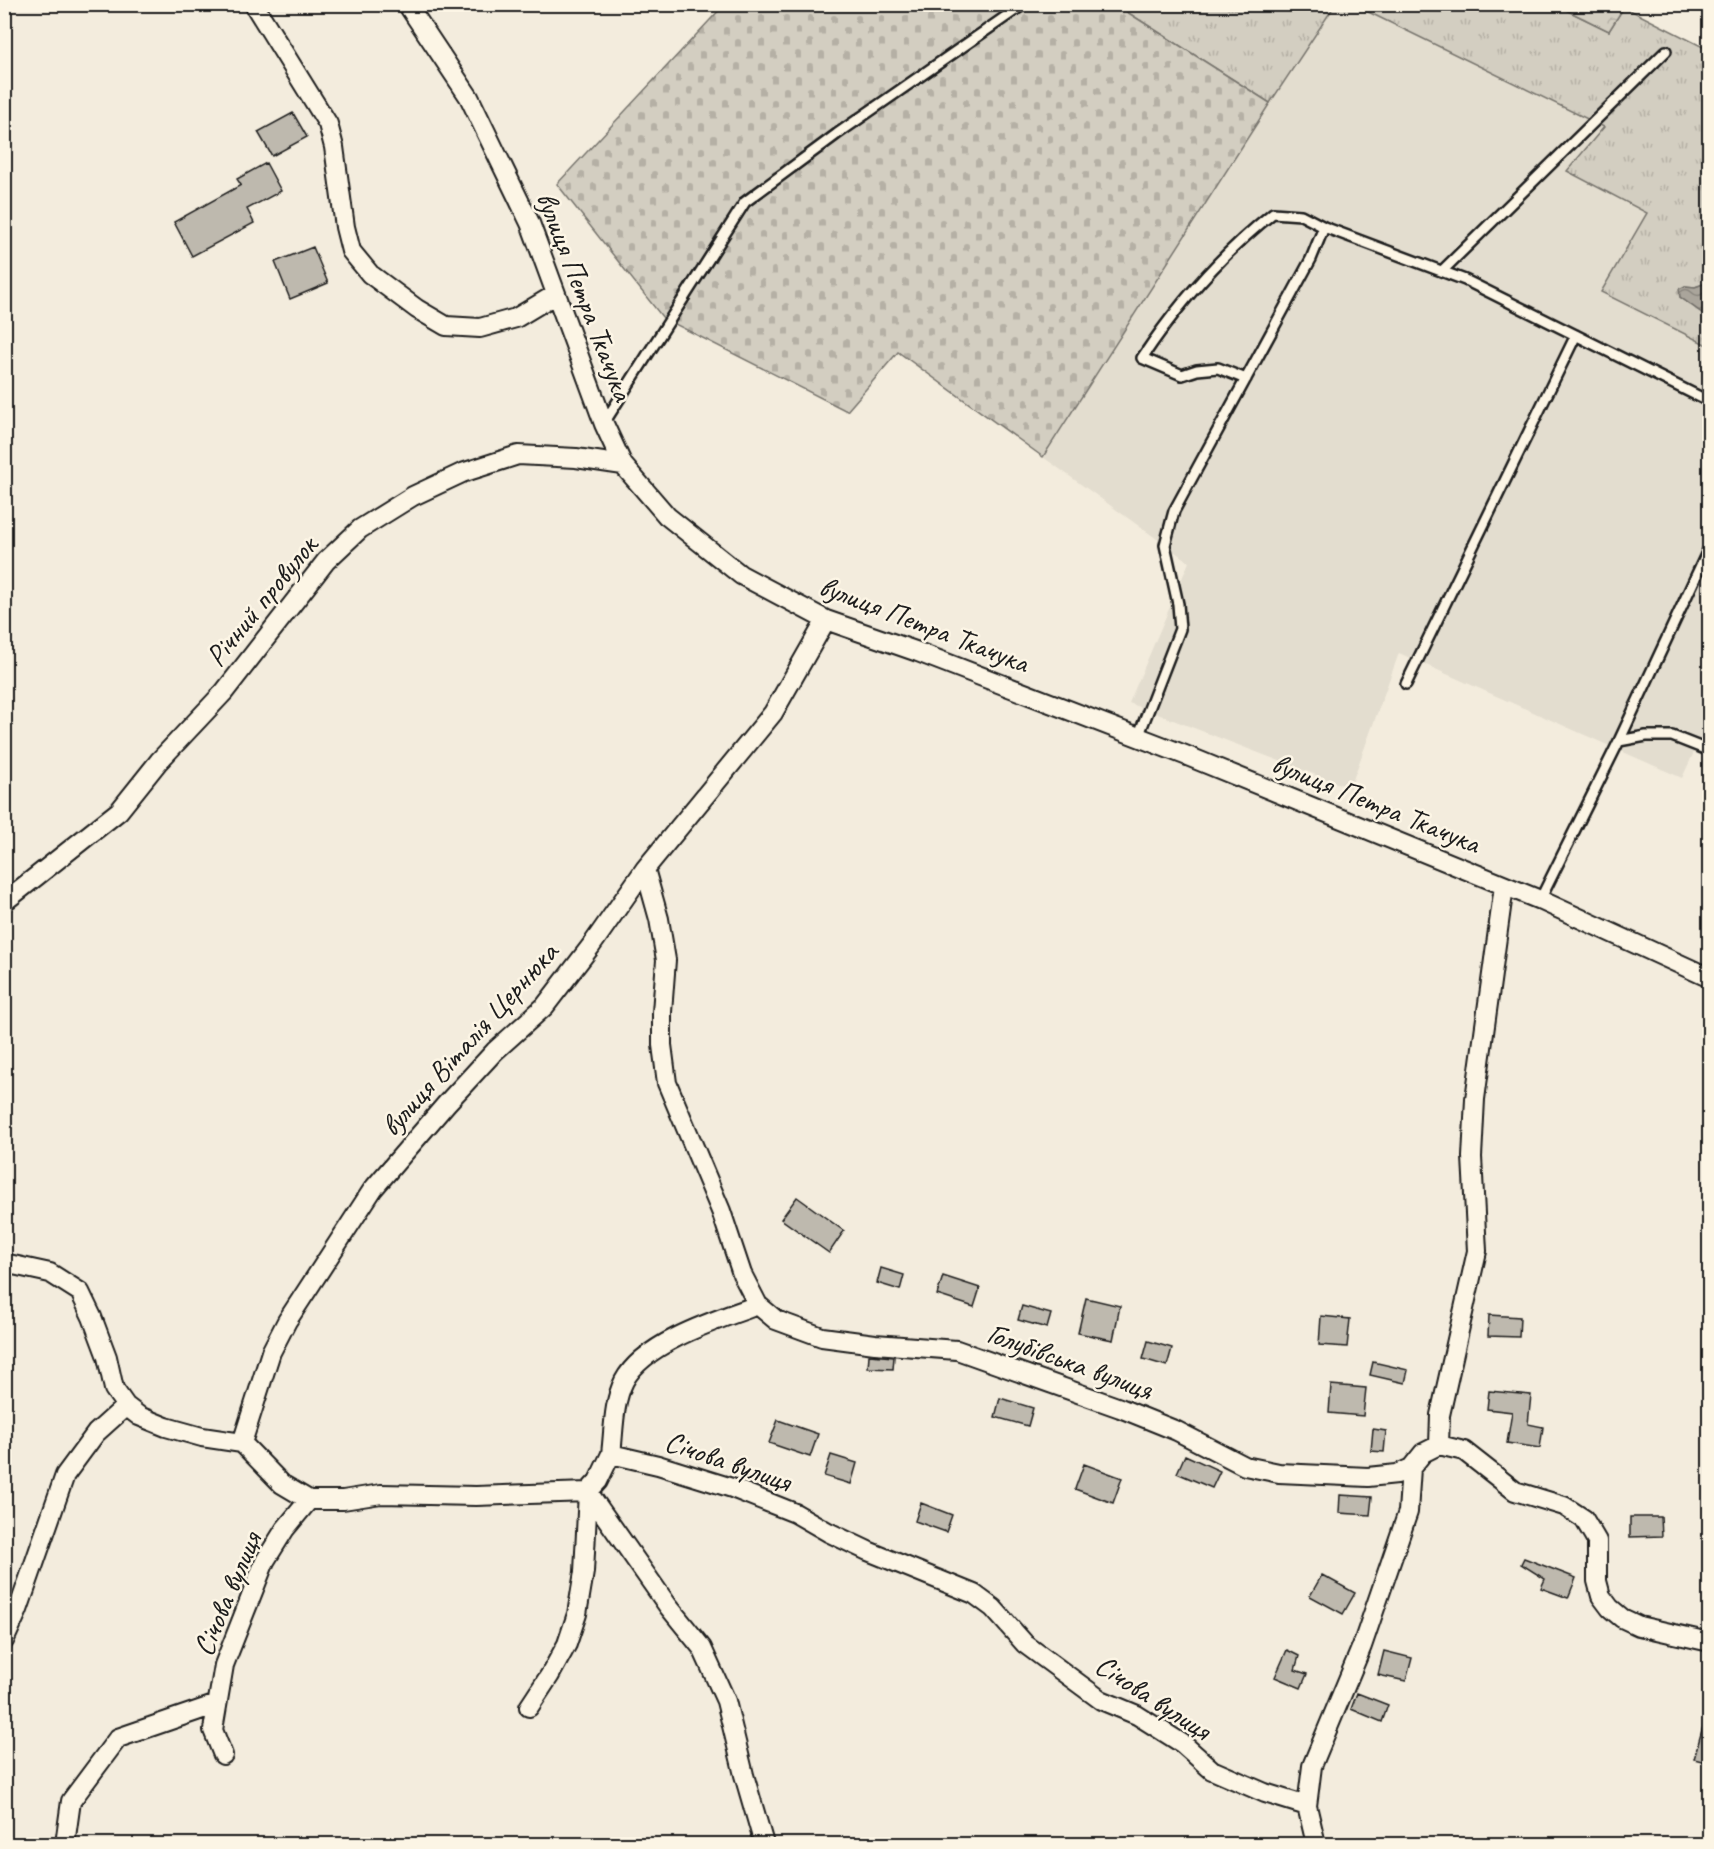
<svg xmlns="http://www.w3.org/2000/svg" width="1714" height="1849" font-family="Caveat,sans-serif">
	<style>
		.built { fill: #e3ddcf }
		.grass { fill: url(#grass-tufts); stroke: #78756e; stroke-width: 1.5 }
		.forest { fill: url(#forest-crowns); stroke: #78756e; stroke-width: 1.5 }
		.cemetery { fill: url(#cemetery-stones); stroke: #78756e; stroke-width: 1.5 }
		.water { fill: url(#water-waves); stroke: #716e68; stroke-width: 1.5 }
		.building { fill: #beb9ae; stroke: #1c1c1c; stroke-width: 1.5 }
		.lines { fill: none; stroke-linecap: round; stroke-linejoin: round }
		.service-casing { stroke: #1c1c1c; stroke-width: 14 }
		.minor-casing { stroke: #1c1c1c; stroke-width: 22 }
		.service { stroke: #fcf5e5; stroke-width: 9 }
		.minor { stroke: #fcf5e5; stroke-width: 18 }
		.labels { text-anchor: middle; stroke-width: 5; stroke-linejoin: round; paint-order: stroke }
		.street-label { font-size: 30px; fill: #1c1c1c; stroke: #fcf5e5 }
	</style>
	<defs>
		<pattern id="grass-tufts" width="24" height="20" patternUnits="userSpaceOnUse" patternTransform="scale(1.5)"><rect width="24" height="20" fill="#d3cec1"/><path d="M3 7l-1-3M5 7V3M7 7l1-3M15 17l-1-3M17 17v-4M19 17l1-3" fill="none" stroke="#b5b0a5"/></pattern>
		<pattern id="forest-crowns" width="20" height="18" patternUnits="userSpaceOnUse" patternTransform="scale(1.5)"><rect width="20" height="18" fill="#d3cec1"/><path d="M2 6a3 3 0 1 1 6 0M12 15a3 3 0 1 1 6 0" fill="none" stroke="#b5b0a5"/></pattern>
		<pattern id="cemetery-stones" width="16" height="16" patternUnits="userSpaceOnUse" patternTransform="scale(1.5)"><rect width="16" height="16" fill="#d3cec1"/><path d="M2 7V4a2 2 0 0 1 4 0v3zM10 15v-3a2 2 0 0 1 4 0v3z" fill="#b5b0a5"/></pattern>
		<pattern id="water-waves" width="16" height="10" patternUnits="userSpaceOnUse" patternTransform="scale(1.5)"><rect width="16" height="10" fill="#aaa59b"/><path d="M0 5q4-4 8 0t8 0" fill="none" stroke="#8a867e"/></pattern>
	</defs>
	<rect width="100%" height="100%" fill="#f3ecdd"/>
	<filter id="ink" filterUnits="userSpaceOnUse"><feTurbulence type="fractalNoise" baseFrequency=".0167" numOctaves="2"/><feDisplacementMap in="SourceGraphic" scale="12" xChannelSelector="R" yChannelSelector="G"/><feConvolveMatrix kernelMatrix="1 2 1 2 8 2 1 2 1" color-interpolation-filters="sRGB"/></filter>
	<g filter="url(#ink)">
		<path class="built" d="M1335,5h19l250,122 -36,44 80,42 -47,79 108,54v392l-7,-3 -20,43 -283,-125 -49,135 -221,-85 60,-141 -146,-105 227,-354z"/>
		<path class="grass" d="M1116,5h219l-65,98z
			M1354,5h202l53,26 15,-24 85,43v232l-14,5 -10,-1 -5,11 29,21v28l-108,-54 46,-79 -80,-42 37,-44z"/>
		<path class="forest" d="M1620,4l4,3 -15,24 -53,-26z"/>
		<path class="cemetery" d="M724,5h392l154,98 -227,354 -145,-105 -51,59 -184,-93 -106,-134z"/>
		<path class="water" d="M1709,282h1l-1,36 -29,-21 -1,-8 6,-3 10,1z"/>
		<path class="building" d="M293,113l14,24 -35,19 -14,-24z
			M266,163l15,28 -34,18 7,14 -62,33 -18,-34 67,-37 -4,-6z
			M313,247l15,36 -38,16 -15,-37z
			M797,1197l47,34 -15,22 -48,-34z
			M881,1268l23,7 -4,15 -23,-7z
			M943,1276l37,12 -6,19 -37,-12z
			M1086,1298l34,8 -7,34 -35,-7z
			M1022,1306l29,8 -4,14 -29,-8z
			M1489,1315l31,2 -1,20 -31,-1z
			M1321,1316l29,3 -3,28 -28,-2z
			M1148,1341l24,7 -5,18 -24,-7z
			M869,1355l25,2 -1,12 -25,-1z
			M1373,1362l35,8 -3,13 -35,-8z
			M1331,1385l35,3 -3,28 -34,-3z
			M1489,1391l42,4 -3,29 15,3 -3,21 -33,-5 5,-31 -25,-3z
			M1000,1398l33,10 -5,18 -33,-9z
			M778,1420l40,14 -8,23 -41,-14z
			M1373,1429l13,2 -2,21 -13,-1z
			M831,1455l26,8 -6,21 -27,-8z
			M1185,1455l35,16 -8,17 -35,-15z
			M1084,1464l38,14 -9,25 -38,-14z
			M1340,1495l32,2 -2,18 -31,-2z
			M921,1503l31,12 -6,17 -31,-11z
			M1630,1517h31l1,19 -32,1z
			M1524,1558l52,20 -8,20 -27,-10 4,-9 -24,-15z
			M1322,1575l33,18 -12,21 -33,-18z
			M1287,1650l12,6 -4,14 12,4 -6,14 -26,-11z
			M1384,1651l28,7 -6,23 -28,-6z
			M1357,1693l31,12 -6,17 -31,-13z
			M1705,1719h5v44l-16,-4z"/>
		<g class="lines">
			<defs>
				<path id="service" d="M1442,271l224,-220
					M1246,379l-28,-11 -21,2 -15,5 -40,-17c36,-54 81,-105 131,-145l28,2 23,12
					M604,423l141,-221 92,-68 187,-130
					M1406,684l170,-349
					M1138,737l42,-108 -2,-25 -13,-59 9,-34 137,-252 13,-32 141,53 245,122
					M1619,741l91,-195
					M1540,900l79,-159 27,-5h26l38,15"/>
				<path id="minor" d="M255,4l1,4 72,116 6,23 11,80 6,24 19,23 47,35 29,17 34,2 36,-10 40,-24
					M407,4l62,93 61,126 74,201 19,41 44,51 74,59 85,45 92,32 267,103 355,145 170,78
					M645,869l14,50 7,41 -4,52v33l5,38 54,128 21,63 16,31 18,15 46,17 53,7 82,6 163,58 57,23 68,35 34,7 89,4 29,-3 14,-6 12,-15 16,-8 25,6 51,40 49,15 20,13 13,22v40l4,15 9,12 12,10 17,8 71,16
					M4,902l115,-91 40,-50 65,-69 102,-131 34,-32 53,-33 49,-23 56,-18 58,3 47,7
					M4,1263l46,10 30,19 12,25 15,40 7,32 12,17 13,10 27,11 36,10 40,6
					M1439,1445l1,-30 37,-164 -5,-94 3,-58 29,-213
					M611,1454c3,-23 2,-51 13,-73 20,-39 95,-62 134,-76
					M588,1492l80,114 34,42 24,53 18,74 20,69
					M309,1500l-27,-16 -40,-41 29,-91 16,-31 86,-132 74,-86 48,-52 50,-45 46,-60 54,-77 128,-156 53,-93
					M4,1641l14,-31 47,-135 31,-42 30,-27
					M529,1707l21,-32 17,-31 10,-30 7,-42 4,-80
					M223,1755l-10,-25 11,-65 41,-104 20,-32 24,-29h34l38,-6 95,2 112,-4 10,-11 13,-27 47,11 74,23 63,25 33,19 40,19 106,43 19,14 32,36 76,56 36,15 46,29 29,26 53,23 42,13 9,38
					M1307,1806l5,-40 50,-120 46,-134 3,-44
					M65,1844l6,-43 47,-63 99,-34"/>
			</defs>
			<use href="#service" class="service-casing"/>
			<use href="#minor" class="minor-casing"/>
			<use href="#service" class="service"/>
			<use href="#minor" class="minor"/>
		</g>
	</g>
	<g class="labels">
		<g class="street-label">
			<text transform="translate(585 296) rotate(69)" y="10">вулиця Петра Ткачука</text>
			<text transform="translate(261 601) rotate(-51)" y="10">Річний провулок</text>
			<text transform="translate(924 624) rotate(21)" y="10">вулиця Петра Ткачука</text>
			<text transform="translate(1376 803) rotate(22)" y="10">вулиця Петра Ткачука</text>
			<text transform="translate(469 1039) rotate(-48)" y="10">вулиця Віталія Цернюка</text>
			<text transform="translate(1070 1361) rotate(20)" y="10">Голубівська вулиця</text>
			<text transform="translate(728 1461) rotate(19)" y="10">Січова вулиця</text>
			<text transform="translate(227 1594) rotate(-67)" y="10">Січова вулиця</text>
			<text transform="translate(1153 1697) rotate(33)" y="10">Січова вулиця</text>
		</g>
	</g>
	<rect width="1714" height="1849" fill="none" stroke="#fcf5e5" stroke-width="24"/>
	<rect x="12" y="12" width="1690" height="1825" fill="none" stroke="#1c1c1c" stroke-width="2" filter="url(#ink)"/>
</svg>
